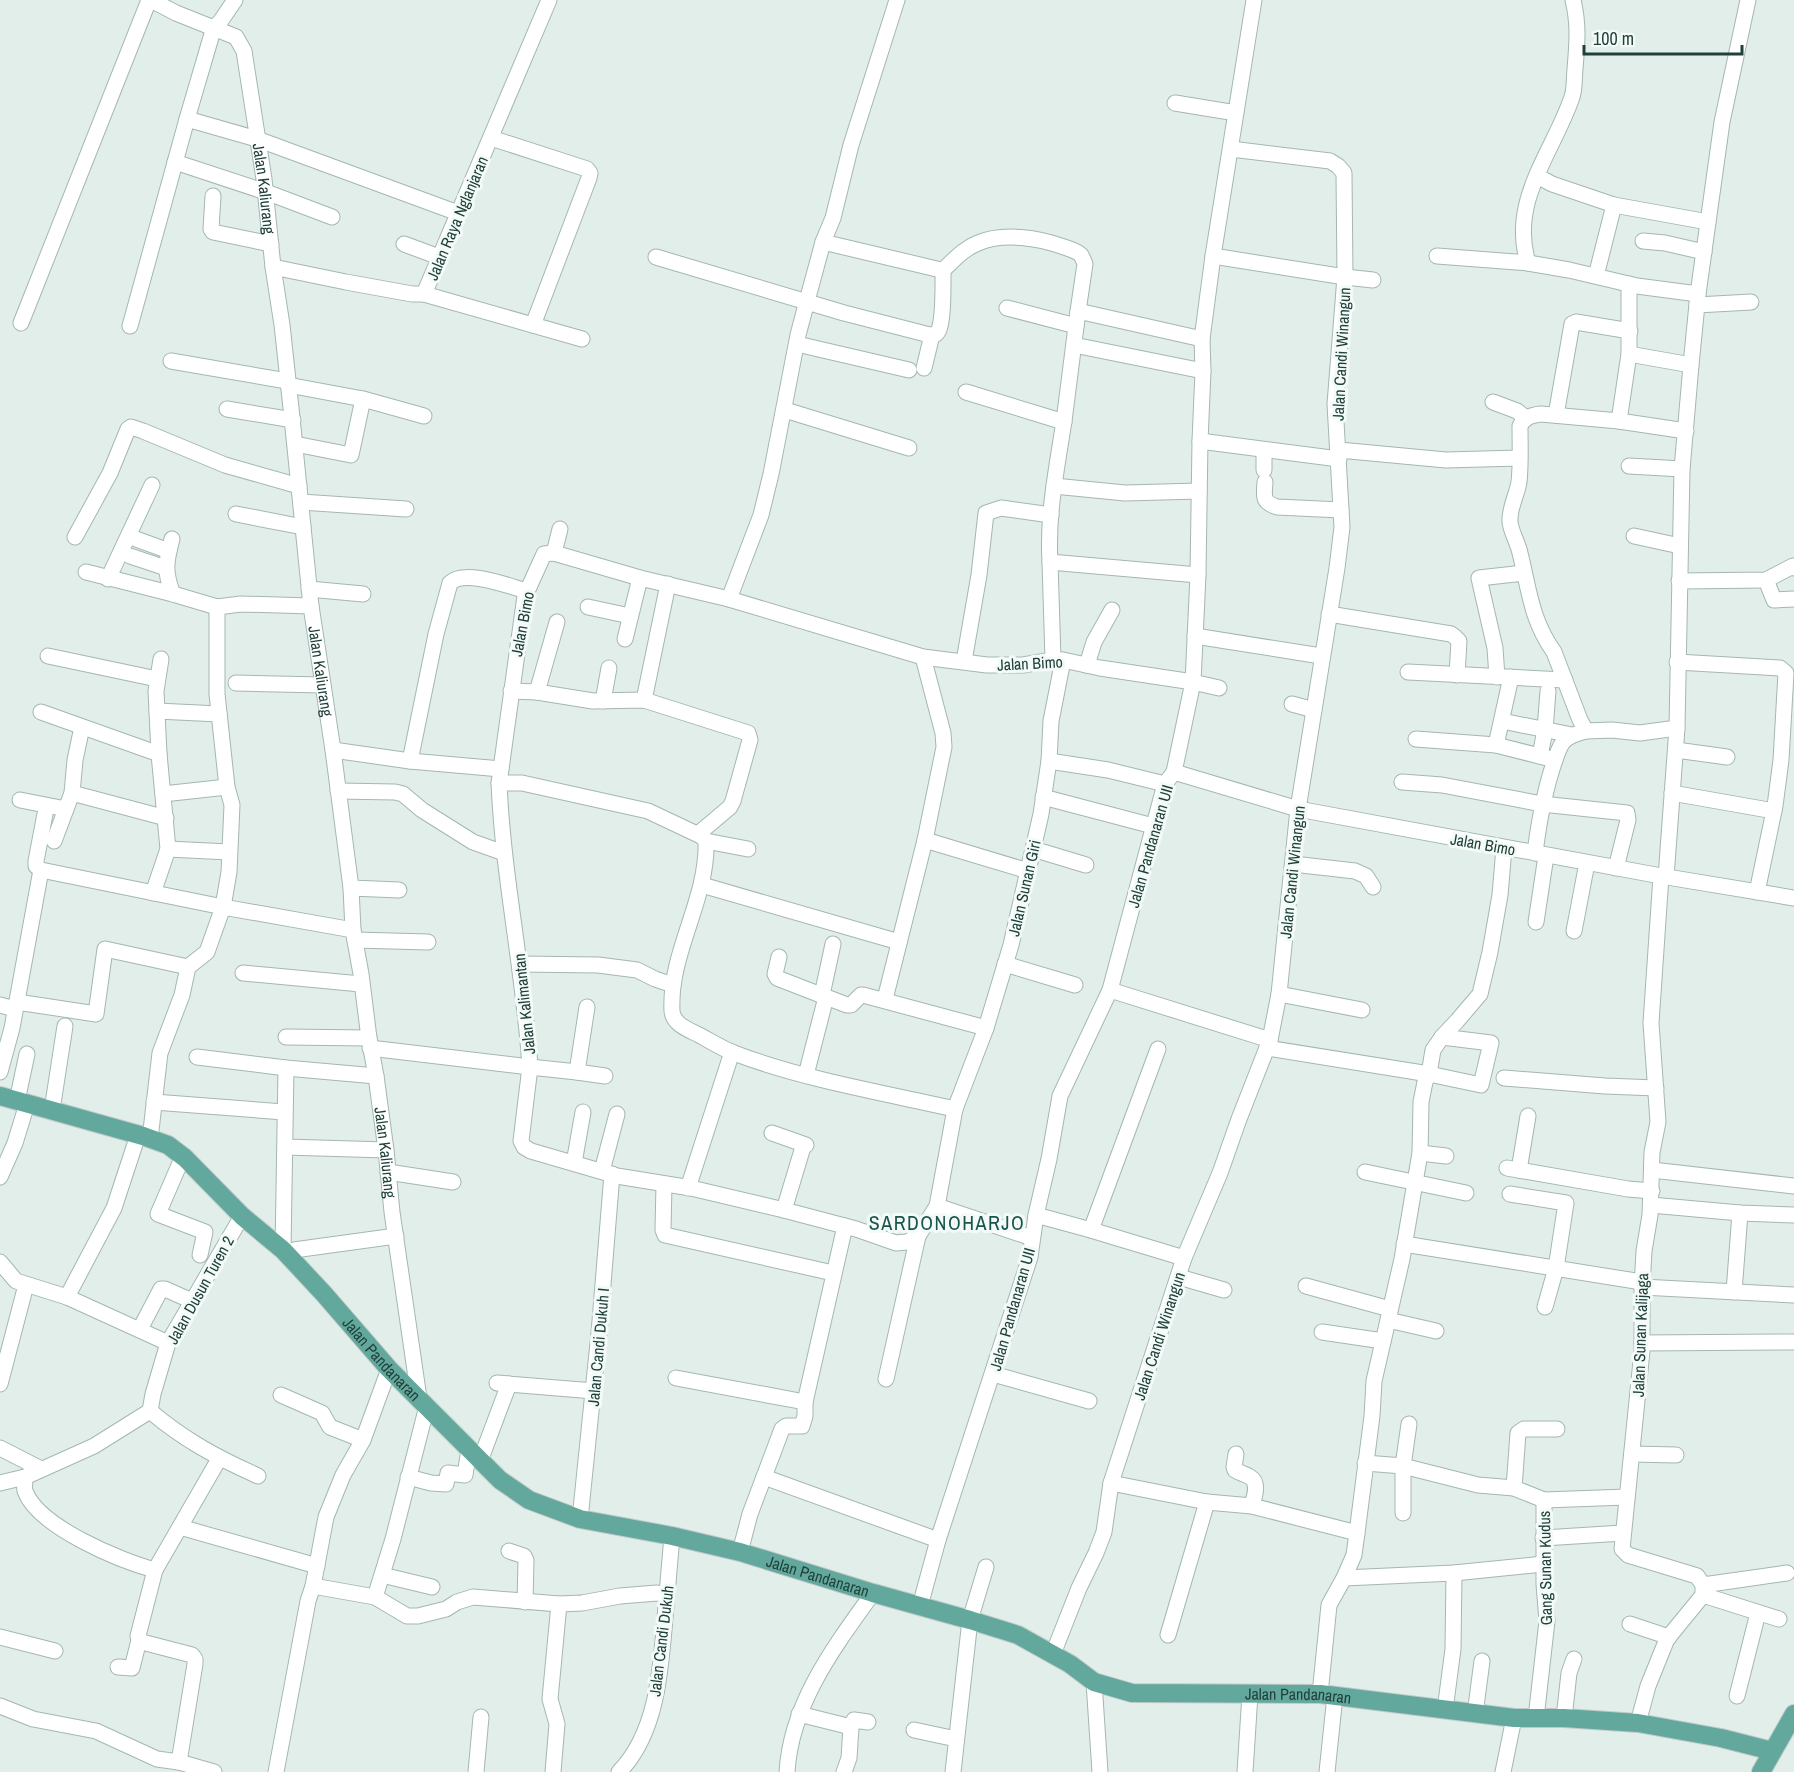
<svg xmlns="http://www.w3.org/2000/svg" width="1794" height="1772" font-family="'Archivo Narrow',sans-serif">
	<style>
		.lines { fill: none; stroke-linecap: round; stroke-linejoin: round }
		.minor-casing { stroke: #a4b7b2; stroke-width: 17 }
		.major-casing { stroke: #c1cac8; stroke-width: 20 }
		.minor { stroke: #fff; stroke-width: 15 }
		.major { stroke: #62a89d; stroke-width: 18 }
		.labels { text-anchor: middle; stroke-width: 6; stroke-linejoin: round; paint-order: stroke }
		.street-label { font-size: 16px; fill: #20413b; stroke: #f3faf7 }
		.quarter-label { font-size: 20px; letter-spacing: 1.5px; fill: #19554d; stroke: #f3faf7 }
	</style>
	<rect width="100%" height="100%" fill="#e2eeea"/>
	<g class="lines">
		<defs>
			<g id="minor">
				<path id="s1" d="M151,0l25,13 60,24 8,14 20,128 9,88 9,58 9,83 20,198 22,144 18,138 2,42 8,44 8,64 7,38 10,74 6,62 27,186"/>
				<path d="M1175,103l61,10"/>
				<path d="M187,119l70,20 201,74"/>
				<path d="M491,138l96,31 3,4 -1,5 -56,147"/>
				<path d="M175,162l91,30 66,25"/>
				<path d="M1537,176l15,8 62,21 -18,71"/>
				<path d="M213,196l-2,33 2,3 58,12"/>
				<path d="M1614,205l94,17"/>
				<path d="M1643,241l22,2 39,9"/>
				<path d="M404,244l35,13"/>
				<path d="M1213,256l132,21 28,3"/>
				<path d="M1437,256l91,7 41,7 68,16 61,8"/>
				<path d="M656,257l188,56 78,20c4,1 10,3 14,1 8,-4 7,-51 7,-62l-2,-2 -118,-28"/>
				<path d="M1528,263c-19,-63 25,-110 44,-166 3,-9 2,-19 3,-28 2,-25 4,-44 -2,-69"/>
				<path d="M273,267l73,15 66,12h12l125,-294"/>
				<path d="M942,271c12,-11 21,-22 36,-28 26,-11 61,-5 86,4 6,2 13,4 17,8 1,2 3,6 4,9l-7,47"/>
				<path d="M424,294l158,45"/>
				<path d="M1697,305l54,-3"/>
				<path d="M1007,308l69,18"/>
				<path d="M21,323l128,-323"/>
				<path d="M130,326l57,-207 27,-92 6,-5 15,-22"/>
				<path d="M797,344l112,26"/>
				<path d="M1074,345l129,26"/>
				<path d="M1629,354l62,11"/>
				<path d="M171,361l116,20"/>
				<path d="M924,368l8,-33"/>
				<path d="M288,385l75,14 61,17"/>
				<path d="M966,392l98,30"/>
				<path d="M1493,402l24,9 9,7"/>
				<path d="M227,409l66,11"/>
				<path d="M785,410l124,38"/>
				<path d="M1556,415l16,-91 4,-2 54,9"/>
				<path d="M1619,421l10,-67v-70"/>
				<path d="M1200,441l3,-70 -1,-32"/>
				<path d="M295,444l56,11 12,-56"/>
				<path d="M1264,450v20"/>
				<path d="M1339,450l107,10 73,-2"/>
				<path d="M1629,466l53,3"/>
				<path d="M1265,482c-1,15 -3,20 12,25l64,3"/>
				<path d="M1054,486l71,7 74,-2"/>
				<path d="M301,502l105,7"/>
				<path d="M236,514l67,13"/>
				<path d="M1634,536l46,10"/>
				<path d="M75,537l35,-64 18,-44 3,-2 12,4 82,34 74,21"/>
				<path d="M136,539l33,12"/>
				<path d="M172,539c-6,22 -8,33 1,55"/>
				<path d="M554,553l6,-24"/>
				<path d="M130,556l36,12"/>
				<path d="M1050,562l3,98"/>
				<path d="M86,572l87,22 44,13"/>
				<path d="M1198,575l2,-134 139,18"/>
				<path d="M108,579l44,-94"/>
				<path d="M1766,580l8,20 20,-1"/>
				<path d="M1679,581l87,-1 27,-14 1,2"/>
				<path d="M309,589l54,5"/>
				<path d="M729,599l32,-84 10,-41 27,-139 9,-34 16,-59 10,-24 18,-73 46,-145"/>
				<path d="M588,607l42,9"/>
				<path d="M1329,614l122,20 4,3 4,4 -2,34"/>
				<path d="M1195,636l126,20"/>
				<path d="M625,639l15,-61"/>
				<path d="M48,656l109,23"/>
				<path d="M964,661l15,-86 7,-62 15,-5 50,7"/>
				<path d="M1677,662l103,6 6,5 -5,87 -6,46 -18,86"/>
				<path d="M1087,665l7,-23 18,-32"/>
				<path d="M1408,672l157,8"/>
				<path d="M1497,677l-2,-29 -16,-70 45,-5"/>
				<path d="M236,683l87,2"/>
				<path d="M1219,688l-26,-6 5,-107 -148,-13c-3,-47 7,-95 14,-141 5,-37 9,-73 14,-110l124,28 11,-83 41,-256"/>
				<path d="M511,691l26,1 56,9 51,-1 104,33 2,7 -17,61 -3,6 -32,27"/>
				<path d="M537,692l20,-70"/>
				<path d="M644,700l24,-116"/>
				<path d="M603,701l6,-33"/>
				<path d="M1292,704l22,6"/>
				<path d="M157,711l62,3"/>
				<path d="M41,712l118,42 9,95 -15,44"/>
				<path d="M1502,721l70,14"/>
				<path d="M1586,731l26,-1 28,3 37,-5"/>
				<path d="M1416,739l80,6 59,15"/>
				<path d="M1496,745l15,-68"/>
				<path d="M333,750l77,11 91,8 24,-173 19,-42 10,-1 86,25 89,21 194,58 64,8h36l30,-5h10l37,8 93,14 -19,90 124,37 363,67 133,22"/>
				<path d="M1676,750l51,7"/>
				<path d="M159,754l-3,-63 5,-32"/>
				<path d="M1540,756l5,-26 3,-39"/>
				<path d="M410,761l26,-127 14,-51c15,-14 58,3 77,8"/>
				<path d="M1049,761l59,9 57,14"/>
				<path d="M501,769l-2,14h23l126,28 53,25 5,5c2,59 -37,111 -34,170 1,14 18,19 29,25 11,6 22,13 33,17 68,26 149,40 221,56l-18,97"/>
				<path d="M1402,782l40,3 100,19 85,9 1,7 -12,48"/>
				<path d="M338,791l57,1 8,2 19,16 51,32 31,11"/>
				<path d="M72,793l94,25"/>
				<path d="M1672,793l102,18"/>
				<path d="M163,794l64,-7"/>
				<path d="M1043,797l110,29"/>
				<path d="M20,800l46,9"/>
				<path d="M45,814l-9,47v5l5,4 182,37 6,-35 3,-67 -5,-18 -10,-93v-87l24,-3 70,2"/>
				<path d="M925,840l103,31"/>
				<path d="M54,841l18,-48 3,-33 7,-33"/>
				<path d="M706,841l42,8"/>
				<path d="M168,849l61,3"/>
				<path d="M1033,849l53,16"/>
				<path d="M1535,853c4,-33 10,-65 21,-96 2,-5 4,-12 8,-16 6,-6 15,-8 22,-10l-6,-11 -26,-68c-23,-32 -25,-63 -34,-99 -2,-10 -9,-21 -10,-31 -1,-14 7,-27 9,-40 2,-19 1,-37 1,-56 4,-9 12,-11 21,-12l78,7 67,10"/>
				<path d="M1293,864l62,7 11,5 7,11"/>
				<path d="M1666,877l11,-149 5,-259 9,-104 7,-71 24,-172 26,-122"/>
				<path d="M702,885l197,57"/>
				<path d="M351,888l48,2"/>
				<path d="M1536,922l10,-66"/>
				<path d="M1574,931l13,-68"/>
				<path d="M355,940l73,2"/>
				<path d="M779,957l-4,17 2,4 49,19"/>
				<path d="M520,964l78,1 39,5 18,9 18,6"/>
				<path d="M1005,964l70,21"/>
				<path d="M243,973l118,11"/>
				<path d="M1110,990l160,50"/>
				<path d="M1279,994l83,16"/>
				<path d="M822,995l11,-51"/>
				<path d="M885,999l40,-159 19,-93 -1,-14 -20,-76"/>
				<path d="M17,1002l79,12 9,-65 83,18"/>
				<path d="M0,1005l15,4"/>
				<path d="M587,1007l-10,65 -47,-5 -9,74 3,6 7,4 86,25 74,12 93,22 72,19 40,14 11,-1 11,-6 19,-30 95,32"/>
				<path d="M286,1037l83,1"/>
				<path d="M370,1048l160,19c-6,-96 -27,-189 -31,-284"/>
				<path d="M1267,1048l162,26 52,11 10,-42 -49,-6"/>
				<path d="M197,1057l89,11 90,8"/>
				<path d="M0,1072l12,-44 29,-158"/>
				<path d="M577,1072l28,4"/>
				<path d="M806,1075l20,-78 21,8h4l10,-10h2l123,33"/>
				<path d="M1504,1078l101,8 51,2"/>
				<path d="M17,1101l10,-47"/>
				<path d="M154,1102l130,10"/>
				<path d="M955,1109l31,-81 25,-83 30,-131 8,-53 2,-40 12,-61"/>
				<path d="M52,1110l13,-84"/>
				<path d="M772,1133l34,12 -3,2 -19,63"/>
				<path d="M150,1139l10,-86 22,-58 6,-28 19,-15 16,-45 130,23"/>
				<path d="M285,1147l101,3"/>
				<path d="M1420,1153l26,3"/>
				<path d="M183,1156l-25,58 47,18 -5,23"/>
				<path d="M574,1163l9,-51"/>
				<path d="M1507,1168l121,21 24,2"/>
				<path d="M1519,1170l9,-54"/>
				<path d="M1652,1170l142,16"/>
				<path d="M602,1171l15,-57"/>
				<path d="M388,1172l65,10"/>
				<path d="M1365,1172l101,21"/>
				<path d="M0,1177l15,-34 12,-39"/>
				<path d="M664,1184l-1,46 2,5 168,38"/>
				<path d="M688,1188l44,-136"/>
				<path d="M1510,1194l56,9 -10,65 -11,39"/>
				<path d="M1651,1205l89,8 54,2"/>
				<path d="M1036,1215l55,15 93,28"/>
				<path d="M1091,1230l67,-181"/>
				<path d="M1404,1244l238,38"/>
				<path d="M283,1250l3,-182"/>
				<path d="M294,1250l102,-14"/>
				<path d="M0,1262l16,19 51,16 101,46"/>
				<path d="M1179,1277l45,13"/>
				<path d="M1306,1286l84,23"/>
				<path d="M1642,1287l152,8"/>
				<path d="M1734,1292l6,-79"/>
				<path d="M67,1297l47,-89 24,-73"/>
				<path d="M1388,1320l48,11"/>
				<path d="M140,1329l21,-40h4l27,12"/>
				<path d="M1322,1332l61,9"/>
				<path d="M1642,1343l152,-1"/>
				<path d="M993,1374l96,27"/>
				<path d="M676,1378l129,24v14l-3,10h-16l-4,3 -32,85 -10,38"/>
				<path d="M886,1379l32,-143"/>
				<path d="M497,1383l97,8"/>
				<path d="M0,1384l26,-99"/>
				<path d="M281,1395l41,18 8,14 33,13"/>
				<path d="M805,1402l40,-176"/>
				<path d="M150,1411c34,29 68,47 108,65"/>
				<path d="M0,1448l41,21"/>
				<path d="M1236,1454l-2,13 1,3c5,3 10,4 15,7 10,6 4,20 2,29"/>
				<path d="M1632,1454l44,1"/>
				<path d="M480,1461l29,-77"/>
				<path d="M1365,1463l38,3 75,19 36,3 30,12"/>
				<path d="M25,1477c0,4 -1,10 0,14 13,36 96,70 130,79"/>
				<path d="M408,1477l23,6 15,1 2,-11 17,2 4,-26"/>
				<path d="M764,1477l174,63"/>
				<path d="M0,1483l25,-6 69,-31 56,-35 3,-17 15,-51 74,-127"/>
				<path d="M1111,1483l96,19 45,4 105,27 15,-117 2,-35 28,-122 18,-106 1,-51 4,-20 4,-8 4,-24 9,-13 15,-16 23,-27 10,-42 10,-57 4,-47"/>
				<path d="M1514,1488l4,-55 6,-4h33"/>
				<path d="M1403,1513v-47l6,-42"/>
				<path d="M580,1519l19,-186 13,-159"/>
				<path d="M180,1527l137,39"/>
				<path d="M1543,1538l80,-5"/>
				<path d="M509,1551l15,5 2,4 -1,42"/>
				<path d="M382,1575l50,12"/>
				<path d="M1344,1578l110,-5 89,-9"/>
				<path d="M1703,1585l84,-12"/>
				<path d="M313,1586l62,11 32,19h11l28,-7 11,-7 16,-5 86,7 23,-1 38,-7 37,-3 10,2"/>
				<path d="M1703,1595l76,24"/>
				<path d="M375,1597l18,-58 34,-133"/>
				<path d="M920,1606l18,-66 92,-283 6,-42 13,-56 11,-63 50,-106 55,-206 9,-12"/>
				<path d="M1630,1624l39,13"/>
				<path d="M1168,1635l39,-133"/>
				<path d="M0,1637l55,14"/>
				<path d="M1053,1654l26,-66 17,-35 8,-21 7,-49 73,-225 36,-85 19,-54 31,-79 9,-46 19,-185 39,-241 5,-41 -7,-123 10,-127 -1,-104 -6,-7 -8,-5 -99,-12"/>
				<path d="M118,1667l14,1 7,-28"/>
				<path d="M1094,1682l6,90"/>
				<path d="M1320,1694l9,-89 15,-27 10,-23 3,-22"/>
				<path d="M1737,1696l21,-83"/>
				<path d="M0,1706l33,13 63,12 61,28 22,3 35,10"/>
				<path d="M1445,1710l8,-61 1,-76"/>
				<path d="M799,1714l52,13 3,-7 14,2"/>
				<path d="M1475,1714l7,-53"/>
				<path d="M1536,1718l11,-97 -3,-37v-84l83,-3"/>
				<path d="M1564,1718l5,-45 5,-14"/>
				<path d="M1638,1723l10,-37 19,-47 36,-44v-10l-6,-9 -69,-21 -6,-6 20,-198v-64l2,-36 6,-36 2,-63 6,-30 -7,-99 10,-147"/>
				<path d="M914,1730l42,9"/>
				<path d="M179,1762l16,-98v-5l-3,-4 -50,-13 -3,-2 -1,-4 17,-66 64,-111"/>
				<path d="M276,1772l32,-171 5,-15 13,-69 17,-42 20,-35 26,-71"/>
				<path d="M476,1772l5,-55"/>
				<path d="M553,1772l4,-48 -7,-25 9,-95"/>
				<path d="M619,1772c41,-42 42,-111 47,-166 2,-24 4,-47 6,-70"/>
				<path d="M787,1772c4,-68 47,-125 86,-179"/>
				<path d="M844,1772l5,-14 2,-31"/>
				<path d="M953,1772l17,-152 16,-53"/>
				<path d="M1245,1772l5,-78"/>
				<path d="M1327,1772l8,-76"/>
				<path d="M1503,1772l11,-54"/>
			</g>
			<g id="major">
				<path id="s2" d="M0,1096l143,40 25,9 17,13 57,58 41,34 41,44 65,75 111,111 29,20 51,19 92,17 68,16 133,41 97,27 48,15 52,29 24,18 38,11 188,1 194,24h50l74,5 83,15 51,13"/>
				<path d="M1761,1772l33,-58"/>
			</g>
		</defs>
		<use href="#minor" class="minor-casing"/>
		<use href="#major" class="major-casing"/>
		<use href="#minor" class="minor"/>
		<use href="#major" class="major"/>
	</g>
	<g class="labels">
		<g class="street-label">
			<text dy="6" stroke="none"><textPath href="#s1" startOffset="248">Jalan Kaliurang</textPath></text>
			<text transform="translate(457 218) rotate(-67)" y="6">Jalan Raya Nglanjaran</text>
			<text transform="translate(1341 354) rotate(-87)" y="6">Jalan Candi Winangun</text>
			<text transform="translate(522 624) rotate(-79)" y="6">Jalan Bimo</text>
			<text transform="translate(1030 663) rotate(-3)" y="6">Jalan Bimo</text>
			<text dy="6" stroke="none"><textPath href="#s1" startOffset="734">Jalan Kaliurang</textPath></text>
			<text transform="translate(1483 844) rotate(10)" y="6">Jalan Bimo</text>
			<text transform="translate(1150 846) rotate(-74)" y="6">Jalan Pandanaran UII</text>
			<text transform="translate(1292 872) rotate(-84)" y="6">Jalan Candi Winangun</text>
			<text transform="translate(1024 888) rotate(-77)" y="6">Jalan Sunan Giri</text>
			<text transform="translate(524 1004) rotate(-96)" y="6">Jalan Kalimantan</text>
			<text dy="6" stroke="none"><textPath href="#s1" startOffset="1220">Jalan Kaliurang</textPath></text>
			<text transform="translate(200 1290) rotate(-61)" y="6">Jalan Dusun Turen 2</text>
			<text transform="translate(1012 1309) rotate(-74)" y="6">Jalan Pandanaran UII</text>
			<text transform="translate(1640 1335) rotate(-88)" y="6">Jalan Sunan Kalijaga</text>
			<text transform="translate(1159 1336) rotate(-72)" y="6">Jalan Candi Winangun</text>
			<text transform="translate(598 1347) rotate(-85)" y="6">Jalan Candi Dukuh I</text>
			<text dy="6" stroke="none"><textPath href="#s2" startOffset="478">Jalan Pandanaran</textPath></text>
			<text transform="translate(1545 1568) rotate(-91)" y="6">Gang Sunan Kudus</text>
			<text dy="6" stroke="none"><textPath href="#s2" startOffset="982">Jalan Pandanaran</textPath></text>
			<text transform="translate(661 1641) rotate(-83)" y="6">Jalan Candi Dukuh</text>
			<text dy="6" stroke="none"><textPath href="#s2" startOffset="1486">Jalan Pandanaran</textPath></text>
		</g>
		<g class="quarter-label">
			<text x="947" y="1230">SARDONOHARJO</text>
		</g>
	</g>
	<path d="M1584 45v9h158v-9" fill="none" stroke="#20413b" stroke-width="3"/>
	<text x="1593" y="45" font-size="18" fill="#20413b" stroke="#f3faf7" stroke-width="4.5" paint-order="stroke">100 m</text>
</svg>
